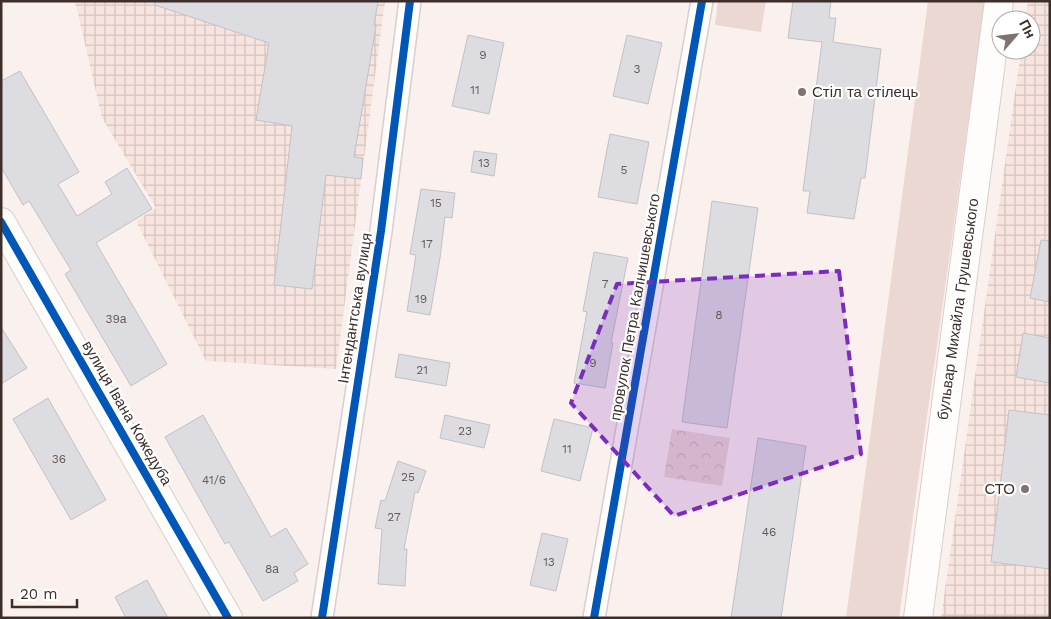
<svg xmlns="http://www.w3.org/2000/svg" width="1051" height="619" font-family="'Work Sans',sans-serif">
	<style>
		.industrial { fill: url(#industrial-grid) }
		.green { fill: #ecd8d3 }
		.park { fill: url(#park-crowns) }
		.building { fill: #dddce0; stroke: #c2c1c5 }
		.lines { fill: none; stroke-linecap: round; stroke-linejoin: round }
		.street-casing { stroke: #d9cecb; stroke-width: 24 }
		.secondary-casing { stroke: #d9cecb; stroke-width: 30 }
		.street { stroke: #fefdfc; stroke-width: 21 }
		.secondary { stroke: #fefdfc; stroke-width: 28 }
		.cycleway-casing { stroke: #fff; stroke-width: 11 }
		.cycleway { stroke: #0057b8; stroke-width: 8 }
		.marked { fill: #7b2cbf; fill-opacity: 0.2; stroke: #7b2cbf; stroke-width: 4; stroke-dasharray: 10 6; stroke-linejoin: round }
		.poi-dot { fill: #7f726f; stroke: #fff; stroke-width: 2 }
		.labels { text-anchor: middle; stroke-width: 4.5; stroke-linejoin: round; paint-order: stroke }
		.number-label { font-size: 12px; fill: #655a58 }
		.poi-label { font-size: 15px; fill: #3d2e2b; stroke: #fff; text-anchor: start }
		.street-label { font-size: 15px; fill: #3d2e2b; stroke: #fff }
	</style>
	<defs>
		<pattern id="industrial-grid" width="8" height="8" patternUnits="userSpaceOnUse" patternTransform="scale(1.25)"><rect width="8" height="8" fill="#f7e4de"/><path d="M0 4h8M4 0v8" fill="none" stroke="#d5c4bf"/></pattern>
		<pattern id="park-crowns" width="20" height="18" patternUnits="userSpaceOnUse" patternTransform="scale(1.25)"><rect width="20" height="18" fill="#ecd8d3"/><path d="M2 6a3 3 0 1 1 6 0M12 15a3 3 0 1 1 6 0" fill="none" stroke="#cbbab5"/></pattern>
	</defs>
	<rect width="100%" height="100%" fill="#faf1ee"/>
	<path class="industrial" d="M75,1h310l-49,368 -130,-8 -70,-140 20,-13 -54,-90z
		M1028,1h22v617h-109l80,-568h10v-30h-6z"/>
	<path class="green" d="M718,1h48l-5,31 -46,-7z
		M928,1h57l-86,617h-53z"/>
	<path class="park" d="M672,429l58,9 -8,48 -58,-9z"/>
	<path class="building" d="M155,1h223l-4,24 2,1 -22,131 9,1 -2,21 -35,-4 -14,114 -38,-4 18,-159 -36,-6 13,-77 -114,-38z
		M793,1h38l-2,17h7l-3,24 48,7 -16,129h-4l-7,41 -47,-6 3,-22h-7l19,-149 -34,-4z
		M468,35l36,8 -15,71 -37,-8z
		M627,35l35,8 -14,61 -35,-8z
		M20,71l59,101 -21,12 19,32 35,-22 -7,-12 22,-14 25,41 -56,34 71,121 -36,22 -66,-112 6,-4 -42,-69 -6,4 -22,-38v-86z
		M610,134l39,8 -12,62 -39,-7z
		M474,151l23,3 -3,22 -23,-4z
		M421,189l34,4 -3,25 -7,-1 -5,41 -10,57 -23,-4 9,-56 -6,-1z
		M712,201l46,7 -31,220 -45,-6z
		M1041,240l9,1v61l-20,-4z
		M594,252l34,6 -17,85h2l-8,45 -31,-5 13,-71 -4,-1z
		M1,327l26,41 -26,16z
		M1023,333l27,5v45l-34,-6z
		M399,354l51,9 -4,23 -51,-9z
		M48,398l58,102 -35,20 -58,-101z
		M1009,410l41,5v154l-59,-7z
		M203,415l68,122 15,-9 22,36 -14,9 4,8 -35,20 -34,-59 -4,2 -60,-107z
		M445,415l45,10 -6,23 -44,-10z
		M554,419l39,9 -13,53 -39,-10z
		M758,438l48,8 -25,172h-50z
		M398,461l28,10 -8,22 -3,-1 -11,57h3l-2,37 -27,-2 4,-55 -7,-1 6,-28 4,1z
		M542,533l26,6 -12,52 -26,-6z
		M147,580l21,38h-42l-11,-21z"/>
	<g class="lines">
		<defs>
			<path id="street" d="M322,618l59,-387 29,-230
				M594,618l108,-617"/>
			<path id="secondary" d="M1,222l227,396
				M918,618l81,-617"/>
		</defs>
		<use href="#street" class="street-casing"/>
		<use href="#secondary" class="secondary-casing"/>
		<use href="#street" class="street"/>
		<use href="#secondary" class="secondary"/>
		<defs>
			<path id="cycleway" d="M1,222l227,396
				M322,618l59,-387 29,-230
				M594,618l108,-617"/>
		</defs>
		<use href="#cycleway" class="cycleway-casing"/>
		<use href="#cycleway" class="cycleway"/>
	</g>
	<path class="marked" d="M839,271l22,183 -187,62 -103,-113 46,-119z"/>
	<g class="poi-dot">
		<circle cx="802" cy="92" r="5"/>
		<circle cx="1025" cy="489" r="5"/>
	</g>
	<g class="labels">
		<g class="number-label">
			<text x="483" y="59">9</text>
			<text x="637" y="73">3</text>
			<text x="475" y="94">11</text>
			<text x="484" y="167">13</text>
			<text x="624" y="174">5</text>
			<text x="436" y="207">15</text>
			<text x="427" y="248">17</text>
			<text x="605" y="288">7</text>
			<text x="421" y="303">19</text>
			<text x="719" y="319">8</text>
			<text x="116" y="323">39а</text>
			<text x="593" y="367">9</text>
			<text x="422" y="374">21</text>
			<text x="465" y="435">23</text>
			<text x="567" y="453">11</text>
			<text x="59" y="463">36</text>
			<text x="408" y="481">25</text>
			<text x="214" y="484">41/6</text>
			<text x="394" y="521">27</text>
			<text x="769" y="536">46</text>
			<text x="549" y="566">13</text>
			<text x="272" y="573">8а</text>
		</g>
		<g class="poi-label">
			<text x="812" y="97">Стіл та стілець</text>
			<text x="1015" y="494" text-anchor="end">СТО</text>
		</g>
		<g class="street-label">
			<text transform="translate(635 307) rotate(-80)" y="5">провулок Петра Калнишевського</text>
			<text transform="translate(355 308) rotate(-81)" y="5">Інтендантська вулиця</text>
			<text transform="translate(958 309) rotate(-82)" y="5">бульвар Михайла Грушевського</text>
			<text transform="translate(127 413) rotate(60)" y="5">вулиця Івана Кожедуба</text>
		</g>
	</g>
	<rect width="1051" height="619" fill="none" stroke="#3d2e2b" stroke-width="5"/>
	<g transform="translate(1016 35) rotate(62)"><circle r="24" fill="#ffffff" stroke="#b1abaa"/>
	<path d="M0-4L9 19L0 12L-9 19Z" fill="#7f726f"/>
	<text y="-8" font-size="14" font-weight="bold" text-anchor="middle" fill="#3d2e2b">Пн</text>
	</g>
	<path d="M12 599v8h65v-8" fill="none" stroke="#3d2e2b" stroke-width="2.5"/>
	<text x="20" y="599" font-size="15" fill="#3d2e2b" stroke="#ffffff" stroke-width="4" paint-order="stroke">20 m</text>
</svg>
